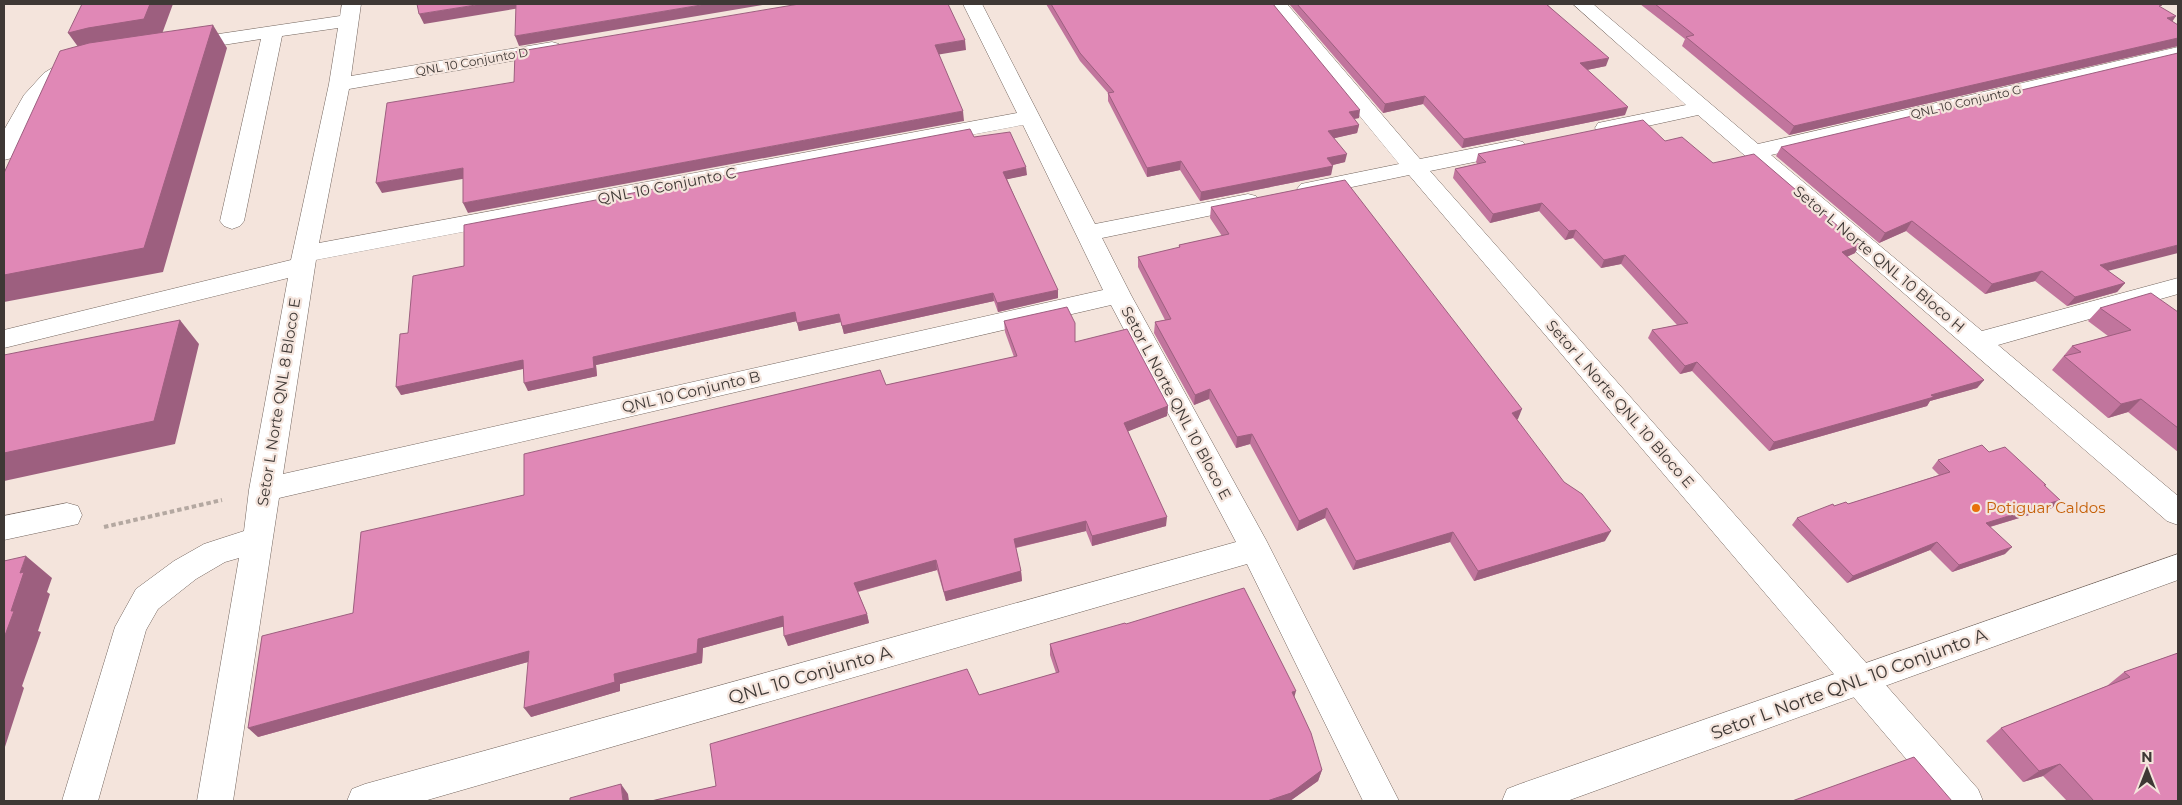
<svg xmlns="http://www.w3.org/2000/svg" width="2182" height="805" font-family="Montserrat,sans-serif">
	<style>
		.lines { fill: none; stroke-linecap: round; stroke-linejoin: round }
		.minor-casing { stroke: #73655e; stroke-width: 1 }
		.major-casing { stroke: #73655e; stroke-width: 1 }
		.path { stroke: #b4a8a1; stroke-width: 4; stroke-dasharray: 4.5 3; stroke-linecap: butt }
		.minor { fill: #fff; fill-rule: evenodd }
		.major { fill: #fff; fill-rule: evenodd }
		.wall { fill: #c1759d }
		.shaded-wall { fill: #9d5f7f }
		.building { fill: #e088b6; stroke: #9d5f7f }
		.food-dot { fill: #e8710a; stroke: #f4e4dc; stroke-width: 2 }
		.labels { text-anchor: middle; stroke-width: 4.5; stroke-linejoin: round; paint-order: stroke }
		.far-street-label { font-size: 12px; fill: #3e3835; stroke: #f4e4dc }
		.street-label { font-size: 15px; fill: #3e3835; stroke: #f4e4dc }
		.food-label { font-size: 15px; fill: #c56008; stroke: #f4e4dc; text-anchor: start }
		.near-street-label { font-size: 18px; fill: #3e3835; stroke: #f4e4dc }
	</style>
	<rect width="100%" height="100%" fill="#f4e4dc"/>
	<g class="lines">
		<defs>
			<path id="minor" d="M342,4h19l-10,72 201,-34 7,2 3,4 -3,4 -7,2 -203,35 -30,154 698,-130 -54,-109h19l113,220 153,-30 8,2 4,5 -4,5 -154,32 29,57 135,245 133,261h-36l-116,-237 -823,237h-77l5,-12 13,-5 871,-242 -125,-237 -832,193 -46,303h-36l42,-243 -14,4 -29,17 -38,30 -12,21 -48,171h-36l53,-174 21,-38 38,-28 30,-17 40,-13 5,-41 39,-212 -284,70v-18l287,-70 38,-176 9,-56 -56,8 -38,185 -4,5 -8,3 -8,-3 -4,-5 41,-182 -76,12 -7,-2 -3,-4 3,-4 7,-2 155,-23zM1023,125l80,165 -820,184 33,-214z
				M1268,4h19l133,155 95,-19 8,2 3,5 -3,5 -93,19 548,618 5,12h-41l-533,-626 -100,21 -8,-2 -4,-5 4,-5 98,-20z
				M1573,4h20l165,140 420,-97v12l-407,96 211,176 196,-53v16l-180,51 180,151v29l-11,-4 -469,-406 -92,20 -8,-2 -3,-5 3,-5 88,-18z
				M79,58l7,2 3,4c-6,9 -20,11 -29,17 -23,17 -34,47 -45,72l-3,5 -8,2v-30l20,-35 20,-22 13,-8z
				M67,503l11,3 4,9 -4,9 -74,16v-24z"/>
			<path id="major" d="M2178,554v26l-611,221h-65l5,-12 13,-5z"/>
		</defs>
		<use href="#minor" class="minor-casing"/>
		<use href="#major" class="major-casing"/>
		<path class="path" d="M104,527l118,-27"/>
		<use href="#minor" class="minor"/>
		<use href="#major" class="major"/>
	</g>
	<path class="wall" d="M1046,4h227l86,114 -5,1 5,6 -2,8 -23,5 11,24 -13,3 -1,10 -131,26 -20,-31 -33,7 -39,-76v-8l-28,-32z
		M1289,4h260h-2l59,62 -19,4 38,45 -163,33 -39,-44 -40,9z
		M1640,4h519l1,3 12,14 6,4v21l-389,89 -107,-89 3,-7z
		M974,137l53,38 -20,4 51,119 -60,14 -4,-11 -150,33 -3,-12 -42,9 -2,-10 -201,44 1,11 -69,15 -5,-22 -122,26 7,-62 56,-67z
		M1665,141l48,22 142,90 -8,4 137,123 -7,8 -47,13 -3,5 -158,45 -77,-80 -12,3 -32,-36 4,-8 25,-5 -56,-61 -20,4 -28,-30 -8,2 -26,-29 -49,12 -37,-45 2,-9 22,-5 -1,-2 2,-8z
		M1781,147l327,124 17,12 -8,9 -50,14 -32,-25 -50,13 -79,-63 -27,12 -103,-87z
		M1211,207l307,212 -2,1 89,121 -131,40 -24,-39 -97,28 -28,-52 -28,13 -47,-87 -14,4 -27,-49 -15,6 -40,-72 1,-11 10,-2 -27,-53v-10l41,-9v-3l43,-9 -12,-18z
		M2100,308l78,4v140l-50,-40 -20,6 -56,-48 20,-24 36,-10 -20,-15z
		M1004,321l71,21 93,64 -1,10 -39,15 38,95 -74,20 -6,-15 -70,17 5,23 1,10 -76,20 -9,-31 -79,22 9,22 2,9 -81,23 -5,-20 -80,22 -1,15 -82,21v7l-89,26 -3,-55 -270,75 95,-124 171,-118 362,-110 128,-28 -9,-25z
		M1989,452l55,34 16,14 -8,8 -62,19 15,27 -53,18 -22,-22 -83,33 -55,-58 5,-7 37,-12 14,-2 91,-29 -7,-7 6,-8z
		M1126,624l168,74 28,72 -4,11 -28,20h-639l65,-15 263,-91 77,-22 -6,-18v-11z
		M2178,653v148h-111l-24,-25 -20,6 -37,-41 15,-13 108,-43h-1l16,-13z"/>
	<path class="shaded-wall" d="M150,4h23l-14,38 -75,13 -16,-22z
		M482,4h36l2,4 -96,16 -5,-10z
		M707,4h61l-249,42 -4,-10z
		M2176,16l-6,9 -3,-7z
		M213,25l14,23 -64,224 -159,30v-27z
		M2178,38v8l-389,89 5,-9z
		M965,40l1,10 -30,5 -1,-10z
		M1609,58l-3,8 -29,6 3,-9z
		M1425,96l-2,8 -40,9 2,-9z
		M1628,107l-3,8 -163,33 2,-9z
		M1360,110l-1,8 -12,2 2,-8z
		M963,111l1,10 -496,92 -5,-10z
		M1359,125l-2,8 -30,7 1,-9z
		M1347,154l-2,8 -20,5 2,-9z
		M1181,161l-1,9 -33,7v-9z
		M1333,166l-2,9 -131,26 1,-9z
		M1026,167l1,8 -23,5 -1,-8z
		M463,168l5,10 -86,15 -6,-10z
		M1542,203l-3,8 -49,12 3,-9z
		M1912,221l-6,10 -27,12 6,-10z
		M1576,230l-3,8 -8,2 4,-9z
		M1860,245l-5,8 -18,8 5,-9z
		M2178,245v8l-86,22 8,-10z
		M1625,255l-4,9 -20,4 3,-8z
		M2042,271l-7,10 -50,13 7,-10z
		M2125,283l-8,9 -50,14 8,-9z
		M1058,290v8l-60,14 -1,-9z
		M993,293l1,8 -150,33 -2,-8z
		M795,312l2,9 -201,44 1,11 -69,15 -4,-8 69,-26z
		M839,314l2,8 -42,9 -2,-8z
		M180,320l19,24 -24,100 -171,37v-28z
		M523,360l4,8 -126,27 -5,-8z
		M1697,362l-5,9 -12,3 5,-8z
		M1984,380l-7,8 -47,13 -3,5 -158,45 5,-9 157,-47z
		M1210,389l-1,10 -15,6 1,-10z
		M2141,399l-13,13 -20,6 13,-14z
		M1168,406l-1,10 -43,17v-10z
		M1522,409l-4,10 -10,5 4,-11z
		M1252,434l-2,10 -14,4 1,-11z
		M2060,500l-8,8 -73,22 7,-7z
		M1327,508l-2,10 -28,13 2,-10z
		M1167,517l-1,9 -74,20v-10z
		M1086,521v10l-72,17v-9z
		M1611,531l-6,10 -131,40 4,-10z
		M1453,532l-3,10 -97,28 3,-9z
		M1937,542l-7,8 -83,33 6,-7z
		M2012,547l-7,7 -53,18 7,-7z
		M26,556l26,22 -5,14 3,2 -12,37 3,1 -19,54 2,2 -20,62v-112l16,-65z
		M936,560l1,10 -81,22 -2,-9z
		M1021,571l1,10 -76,20 -2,-9z
		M867,614l2,9 -81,23 -4,-10z
		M783,616l3,10 -83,22 -1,15 -82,21v7l-89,26 -7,-9 90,-34 84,-35z
		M529,651l6,9 -277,77 -10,-9z
		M1296,691l-3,11 -1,-10z
		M2060,764l-17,12 -20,6 16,-11z
		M1322,770l-4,11 -28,20h-23z
		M621,784l7,10 1,7h-6z"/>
	<path class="building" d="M82,4h68l-6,15 -56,9 -20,5z
		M417,4h65l-63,10z
		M516,4h191l-192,32z
		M799,4h149l17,36 -30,5 28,66 -500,92v-35l-87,15 11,-80 127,-21 1,-30z
		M1051,4h222l87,106 -11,2 10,13 -31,6 19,23 -20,4 6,8 -132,26 -20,-31 -34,7 -39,-75 6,-1 -34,-39z
		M1297,4h249l63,54 -29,5 48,44 -164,32 -39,-43 -40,8z
		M1655,4h504l3,1 -3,1 17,10 -9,2 11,7v13l-384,88 -108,-89 8,-2z
		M213,25l-69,223 -140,27v-102l56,-122 29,-8z
		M2178,53v192l-78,20 25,18 -50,14 -33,-26 -50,13 -80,-63 -27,12 -104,-86z
		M1643,120l22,21 17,-4 31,26 41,-9 106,91 -18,7 142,128 -53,15 3,2 -160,45 -77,-80 -12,4 -33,-36 36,-7 -63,-68 -21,5 -28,-30 -7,1 -27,-28 -49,11 -38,-45 31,-7 -8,-8z
		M970,129l4,8 36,-5 16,35 -23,5 55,118 -61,13 -4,-10 -151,33 -3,-12 -42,9 -2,-11 -202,45 1,11 -70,15 -1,-23 -127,27 4,-53 8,-1 5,-57 51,-10v-41z
		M1345,180l177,229 -10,4 52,69 18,12 29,37 -133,40 -25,-39 -97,29 -29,-53 -28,13 -47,-87 -15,3 -27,-48 -15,6 -40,-73 16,-3 -33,-62 42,-10 -1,-2 50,-11 -18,-27z
		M2151,293l27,19v116l-37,-29 -20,5 -57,-48 17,-4 -9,-6 59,-16 -31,-22z
		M1067,307l8,16v19l52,-13 41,77 -44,17 43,94 -75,19 -6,-15 -72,18 7,32 -77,21 -8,-32 -82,23 13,31 -83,22 -1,-20 -85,23 -1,14 -83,21 1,8 -91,26 5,-57 -281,77 14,-92 91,-23 8,-81 163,-37v-41l356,-84 6,15 131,-29 -13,-35z
		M180,320l-26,101 -150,32v-98z
		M1982,445l7,7 16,-5 41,38h-2l16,15 -74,23 26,24 -53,18 -22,-23 -84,34 -56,-58 36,-14 1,2 12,-4 2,2 102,-32 -12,-12z
		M26,556l-6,17 4,-1 -13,39h3l-10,27v-77z
		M1244,588l52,103 -4,1 19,41 11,37 -31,23 -24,8h-616l65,-15 -6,-42 257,-75 12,26 80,-23 -9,-28 75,-21 1,1z
		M2178,653v148h-84l-34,-37 -21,7 -38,-43 129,-51 -6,-5z
		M1914,757l38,44h-160z
		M621,784l2,17h-53v-3z"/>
	<circle class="food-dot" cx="1976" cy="508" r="5"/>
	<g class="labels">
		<g class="far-street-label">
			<text transform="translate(472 62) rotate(-10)" y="4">QNL 10 Conjunto D</text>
			<text transform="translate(1966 102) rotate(-13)" y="4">QNL 10 Conjunto G</text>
		</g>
		<g class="street-label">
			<text transform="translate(667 186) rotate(-11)" y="5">QNL 10 Conjunto C</text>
			<text transform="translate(1879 259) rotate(40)" y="5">Setor L Norte QNL 10 Bloco H</text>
			<text transform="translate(691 392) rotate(-13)" y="5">QNL 10 Conjunto B</text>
			<text transform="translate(279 402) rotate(-81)" y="5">Setor L Norte QNL 8 Bloco E</text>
			<text transform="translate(1176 403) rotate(62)" y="5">Setor L Norte QNL 10 Bloco E</text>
			<text transform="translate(1620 404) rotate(49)" y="5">Setor L Norte QNL 10 Bloco E</text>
		</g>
		<g class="food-label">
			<text x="1986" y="513">Potiguar Caldos</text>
		</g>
		<g class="near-street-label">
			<text transform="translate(810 675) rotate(-16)" y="6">QNL 10 Conjunto A</text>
			<text transform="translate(1849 684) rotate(-20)" y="6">Setor L Norte QNL 10 Conjunto A</text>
		</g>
	</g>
	<rect width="2182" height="805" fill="none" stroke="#3e3835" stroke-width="10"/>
	<g transform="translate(2147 770)" stroke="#f4e4dc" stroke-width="4" paint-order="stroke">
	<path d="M0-4L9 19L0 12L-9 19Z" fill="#3e3835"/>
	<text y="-8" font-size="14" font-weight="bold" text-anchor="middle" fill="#3e3835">N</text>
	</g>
</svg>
